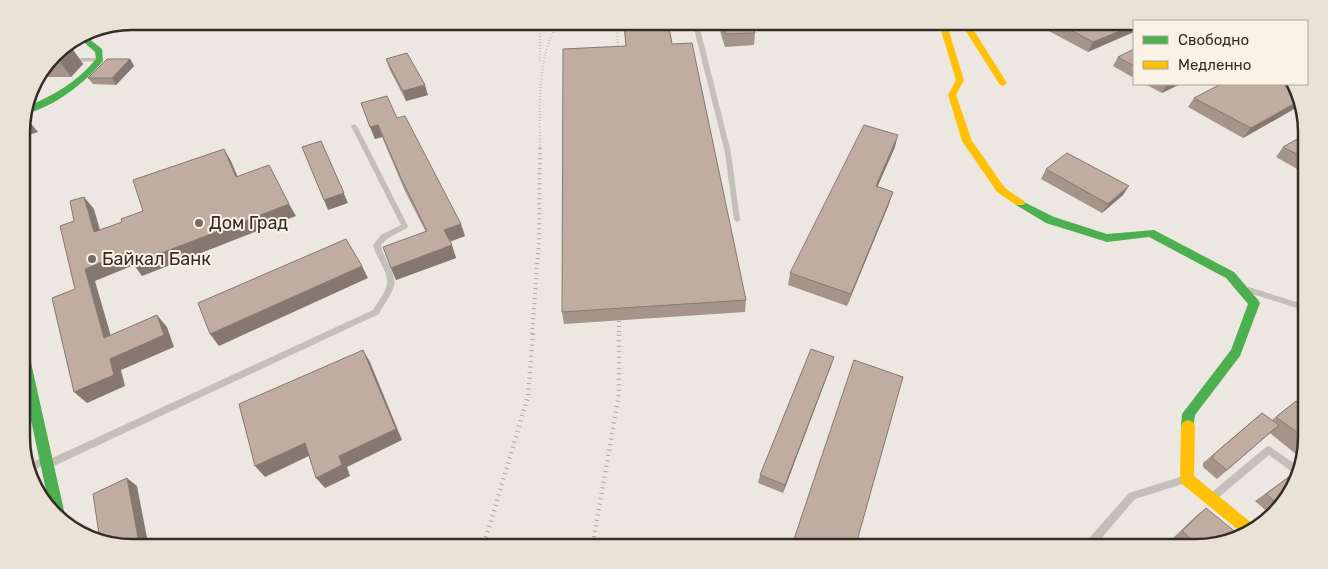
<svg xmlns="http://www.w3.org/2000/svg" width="1328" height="569" font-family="Rubik,sans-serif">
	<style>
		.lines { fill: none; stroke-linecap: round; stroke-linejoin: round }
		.lane { fill: #c5bfb9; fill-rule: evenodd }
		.fast { fill: #4caf50; fill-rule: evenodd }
		.slow { fill: #ffc107; fill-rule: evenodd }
		.rail-far2 { stroke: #ada8a3; stroke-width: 2.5; stroke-dasharray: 0.5 2.5; stroke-linecap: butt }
		.rail-far1 { stroke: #ada8a3; stroke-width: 4; stroke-dasharray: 1 4; stroke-linecap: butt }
		.rail { stroke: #ada8a3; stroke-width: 4.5; stroke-dasharray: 1 4.5; stroke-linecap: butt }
		.wall { fill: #a5948a }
		.shaded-wall { fill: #867871 }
		.building { fill: #c0aca1; stroke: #867871 }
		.poi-dot { fill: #766d68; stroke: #faf2e6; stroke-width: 2 }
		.labels { text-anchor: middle; stroke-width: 4; stroke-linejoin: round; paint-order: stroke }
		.poi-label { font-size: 18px; fill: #362c27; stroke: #faf2e6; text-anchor: start }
		.rim { fill: none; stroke: #362c27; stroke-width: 2.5 }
	</style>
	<rect width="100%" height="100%" fill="#ece7e0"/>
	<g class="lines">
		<path class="lane" d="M172,21h32l-2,2 -99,6 -2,-2 13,-2z
			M692,21h6l33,132 9,67 -3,2 -3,-2 -9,-67z
			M99,58l3,2 -1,1 -32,1 -3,-2 3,-2z
			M354,124l3,2 51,100 -1,2 -20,11 -6,6c2,14 16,28 13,41 -3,10 -11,19 -15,28l-325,152 -3,1 -3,-1 -2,-3 2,-3 325,-150c4,-7 10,-14 13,-22 5,-14 -10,-29 -13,-43l8,-10 20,-10 -50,-99z
			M1249,287l57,18v6l-60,-19 -1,-2 1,-2z
			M1269,446l32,22 -2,9 -30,-22 -51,43 -3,1 -3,-1 -2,-3 2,-3 54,-45z
			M42,458l3,1 2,3 -2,3 -15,6 -3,-7z
			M1183,476l3,1 2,3 -2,3 -51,16 -42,49h-12l2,-3 46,-52z"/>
		<path class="fast" d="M83,34l19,15 1,12c-18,22 -50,47 -79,53l2,-7c27,-11 51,-25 70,-48l-1,-7 -17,-15z
			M1020,200l34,17 53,17 47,-4 80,42 24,28 2,3 -20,53 -45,59 -2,15 -5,2 -5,-2 -2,-4 1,-12 49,-64 17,-46 -22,-26 -77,-41 -42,5 -61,-19 -30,-18 -1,-2z
			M22,344l4,2 2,3 37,166 -2,4 -13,-10 -28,-131z"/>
		<path class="slow" d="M951,22l20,4 36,57 -4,3 -3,-1 -35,-55 -13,-3 -4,1 16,52 -8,15 16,46 33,47 19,13 1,2 -1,2h-8l-19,-13 -35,-51 -14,-46 8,-15 -16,-53z
			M1188,420l5,2 2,4 -1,50 60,49 1,3 -13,5 -60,-49 -2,-5 1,-53 2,-4z"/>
		<path class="rail-far2" d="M540,21v42
			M616,21l3,38
			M540,148c0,-38 -4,-96 20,-127"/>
		<path class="rail-far1" d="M619,321v13
			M532,334l7,-92 1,-95"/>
		<path class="rail" d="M483,548l45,-152 5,-63
			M592,548l27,-154v-61"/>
	</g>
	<path class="wall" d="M285,21h20l-3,5h-15z
		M623,21h45l4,23 74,256 -1,12 -181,12 -2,-12 64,-266z
		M717,21h34l4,12 -1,12 -29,2z
		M1048,21h86l-46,31 -43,-23z
		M71,47l12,17 -12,13h-34l22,-28z
		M1134,49v29l-21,-12 5,-9z
		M130,59l4,7 -18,19 -23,-1 -5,-6z
		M386,59l42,36 -22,6 -17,-33z
		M1145,84h35l-18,9z
		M1292,84l9,21 -58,33 -55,-31 6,-9z
		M361,103l36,15 68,118 -15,6 6,16 -60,22 -5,-12 35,-36 -21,-41 -23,-54 -7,2z
		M1306,134v40l-30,-17 7,-10z
		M895,147l-18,40 12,17 -42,102 -59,-21 2,-12z
		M1046,169l77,26 -21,18 -61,-34z
		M834,357l-51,136 -25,-10 2,-8z
		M1296,401l11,36 -5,22 -32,-26 -53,46 -14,-12v-4l59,-50 10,7z
		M1290,476l7,5 -26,34 -16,-14z
		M1206,508l-3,40h-21l-10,-9 24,-23z"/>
	<path class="shaded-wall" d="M300,21h5l-3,5z
		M1134,25v7l-46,20 5,-10z
		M71,47l12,17 -12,13 -12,-17z
		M130,59l4,7 -18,19 -4,-7z
		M1167,84h13l-18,9z
		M425,85l3,10 -22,6 -3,-10z
		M1299,101l2,4 -58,33 8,-10z
		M24,115l14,17 -16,5v-13z
		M378,125l4,12 -7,2 -5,-12z
		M898,135l-3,12 -23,52 4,-13z
		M321,141l27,62 -20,7 -4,-10z
		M224,149l7,12 12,28 -7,-12z
		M1129,186l-6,9 -21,18 6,-9z
		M893,192l-4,12 -42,102 4,-12z
		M84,197l10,12 10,35 -10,-12z
		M289,204l7,12 -154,60 -8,-11 -39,16 20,69 -11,-12 -19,-69 44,-18z
		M461,224l4,12 -17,6 -4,-12z
		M452,245l4,13 -60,22 -5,-12z
		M362,266l6,12 -149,68 -9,-12z
		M157,315l10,12 7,20 -53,23 4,16 -38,17 -13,-11z
		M363,350l7,12 32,78 -55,27 3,9 -25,12 -9,-10 23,-22z
		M834,357l-3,9 -48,127 2,-8z
		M305,443l8,11 -48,23 -10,-11z
		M127,478l10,8 12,62h-9z"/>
	<path class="building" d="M624,21h44l4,23 20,-1 54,257 -184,12 1,-263 63,-3z
		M722,21h29l4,12 -29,1z
		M1054,21h80v4l-41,17z
		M61,47h10l-12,13h-8l8,-11z
		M1134,49v17l-16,-9z
		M407,53l18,32 -22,6 -17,-32z
		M107,59h23l-18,19h-24z
		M1221,84h71l7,17 -48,27 -57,-30z
		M387,96l10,22 8,-2 56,108 -17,6 8,15 -61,23 -8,-21 44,-16 -26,-53 -23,-53 -8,2 -9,-24z
		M864,125l34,10 -22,51 17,6 -42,102 -61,-21z
		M1306,134v25l-23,-12z
		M321,141l23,52 -20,7 -22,-53z
		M224,149l12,28 33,-12 20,39 -156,60 -4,-13 -44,18 19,69 53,-23 7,20 -54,24 4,16 -40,17 -22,-94 23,-9 -15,-63 14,-5 -4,-20 14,-4 10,35 28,-10 -1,-3 22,-8 -10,-31z
		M1067,153l62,33 -21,18 -62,-35z
		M346,239l16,27 -152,68 -12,-31z
		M811,349l23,8 -49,128 -25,-10z
		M363,350l33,79 -57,27 3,9 -26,13 -11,-35 -50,23 -16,-62z
		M854,360l49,17 -48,171h-64z
		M1296,401l11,8 -1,30 -30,-22z
		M1262,413l17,12 -52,45 -14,-11v-4z
		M1290,476l7,5 -18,24 -13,-11z
		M127,478l13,70h-8l-32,-7 -7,-47z
		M1206,508l32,26 -35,14h-2l-19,-17z"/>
	<g class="poi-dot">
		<circle cx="199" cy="223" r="5"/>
		<circle cx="92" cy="259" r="5"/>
	</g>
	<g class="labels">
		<g class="poi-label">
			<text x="209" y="229">Дом Град</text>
			<text x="102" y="265">Байкал Банк</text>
		</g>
	</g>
	<path d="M0 0H1328V569H0ZM132 30H1196A102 102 0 0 1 1298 132V437A102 102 0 0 1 1196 539H132A102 102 0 0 1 30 437V132A102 102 0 0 1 132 30Z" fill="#eae2d7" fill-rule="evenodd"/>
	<path class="rim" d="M132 30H1196A102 102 0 0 1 1298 132V437A102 102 0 0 1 1196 539H132A102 102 0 0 1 30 437V132A102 102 0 0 1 132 30Z"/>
	<rect x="1133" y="20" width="175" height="65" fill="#faf2e6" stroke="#aca39a"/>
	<rect x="1143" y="36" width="25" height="8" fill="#4caf50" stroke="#aca39a"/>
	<text x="1178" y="45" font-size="15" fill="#362c27">Свободно</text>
	<rect x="1143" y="61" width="25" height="8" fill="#ffc107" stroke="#aca39a"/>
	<text x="1178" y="70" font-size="15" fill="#362c27">Медленно</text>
</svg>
